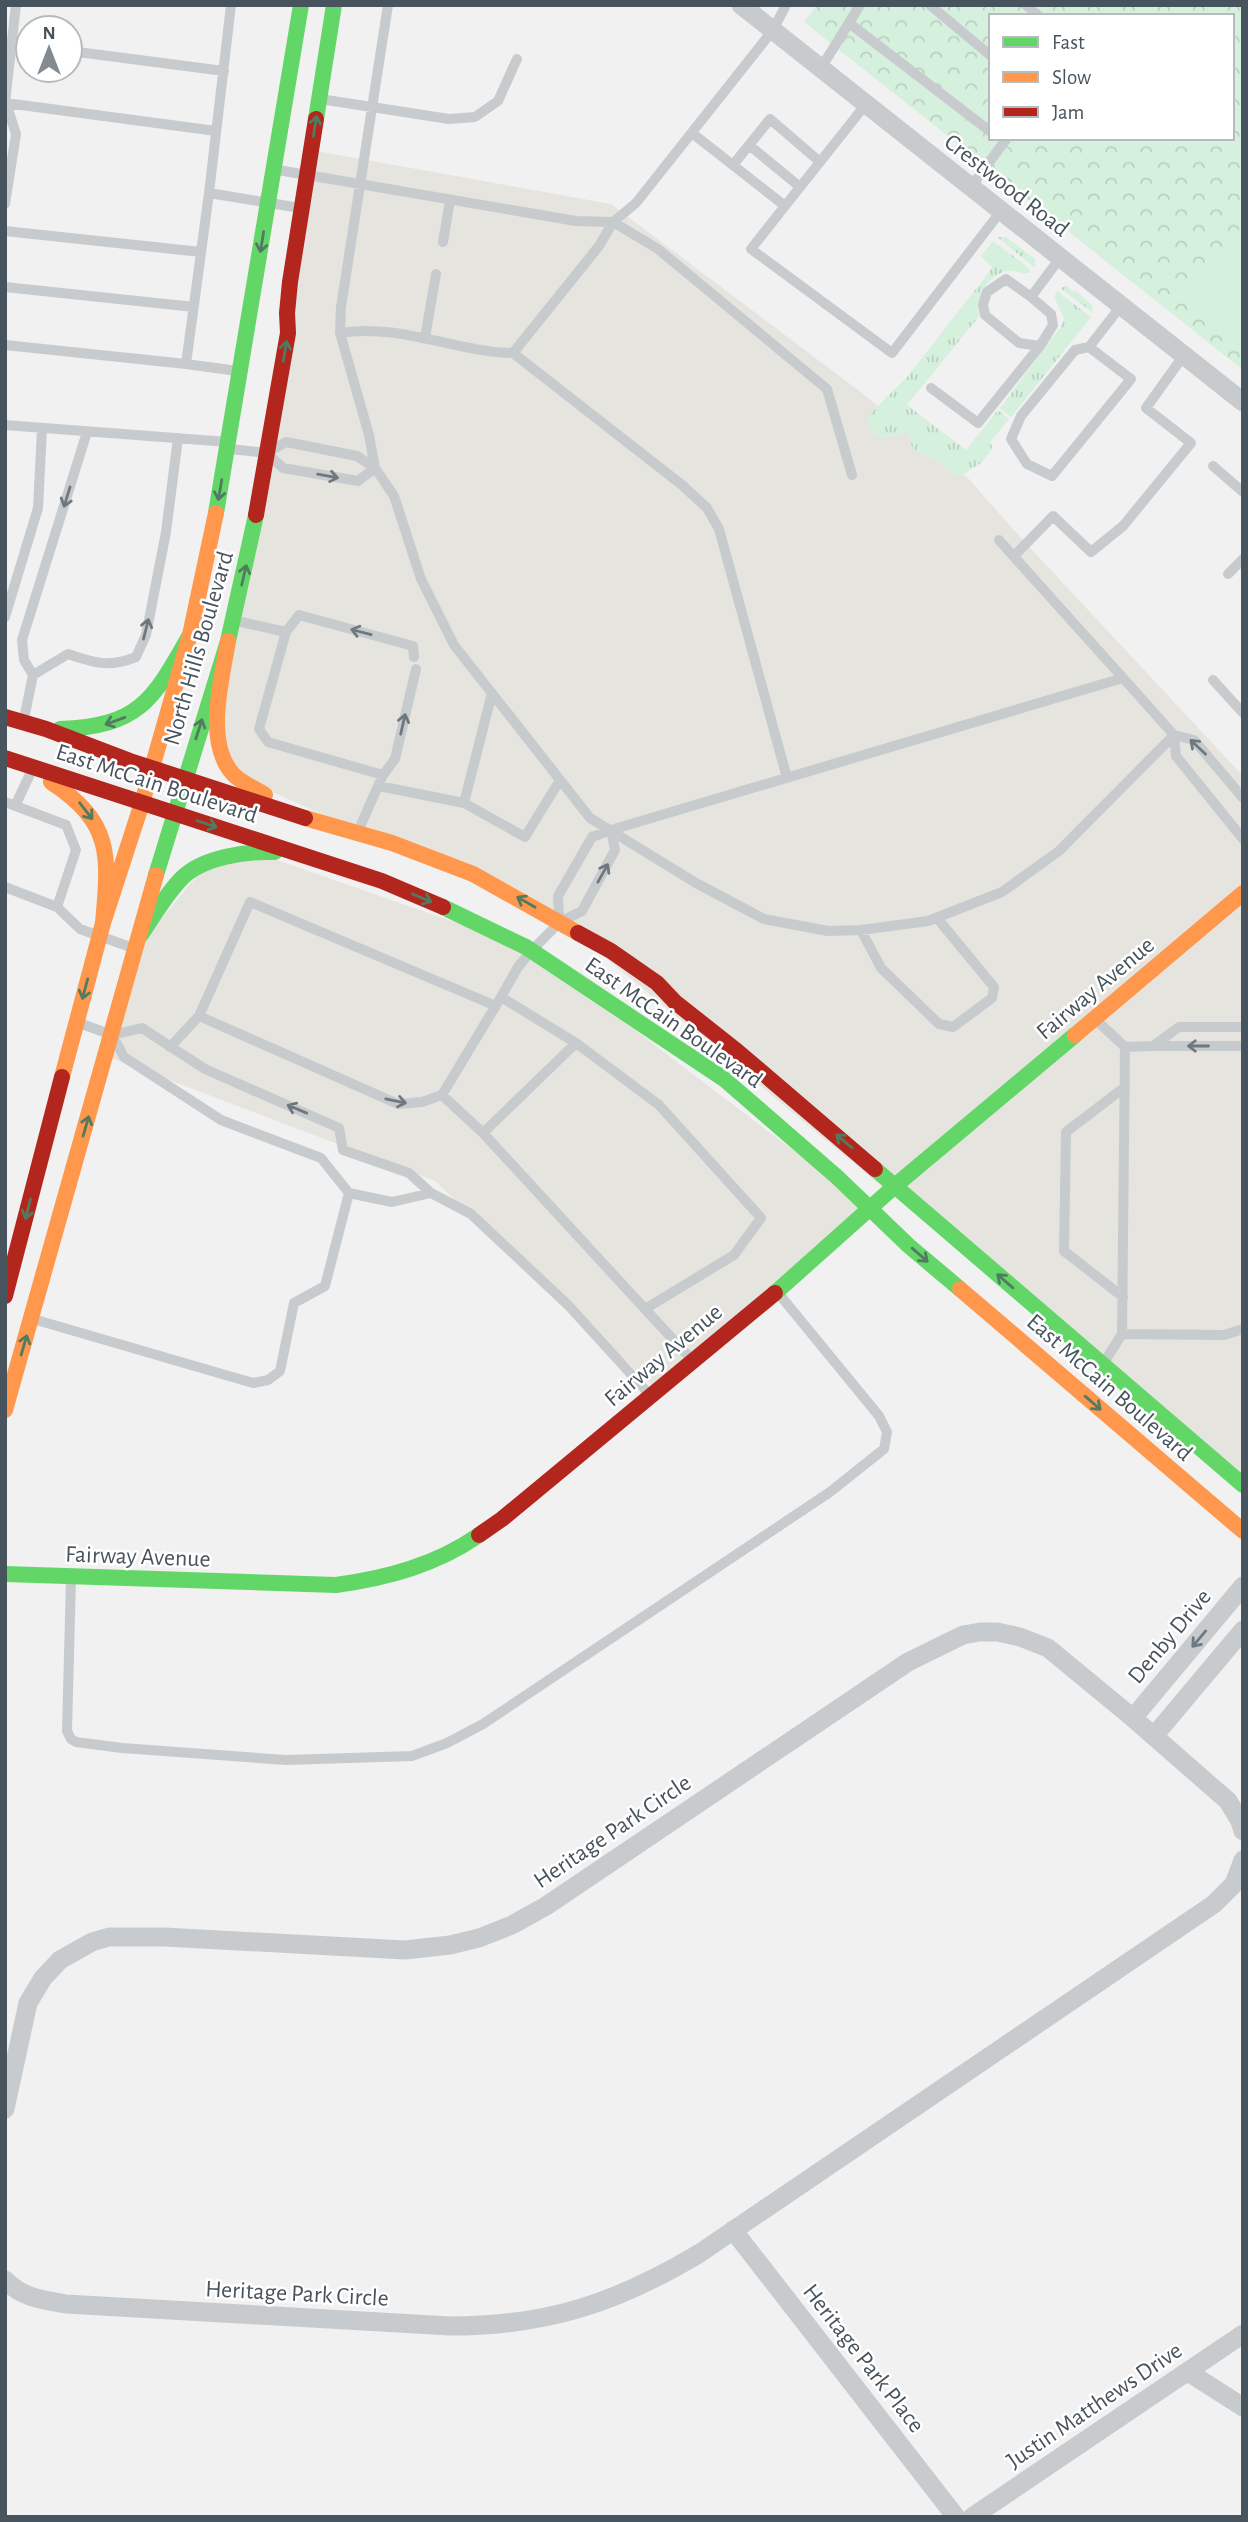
<svg xmlns="http://www.w3.org/2000/svg" width="1248" height="2522" font-family="'Alegreya Sans',sans-serif">
	<style>
		.commercial { fill: #e6e4df }
		.grass { fill: url(#grass-tufts) }
		.forest { fill: url(#forest-crowns); fill-rule: evenodd }
		.garden { fill: #d6f0de }
		.lines { fill: none; stroke-linecap: round; stroke-linejoin: round }
		.lane { stroke: #c8cbcd; stroke-width: 10 }
		.street { stroke: #c8cbcd; stroke-width: 19 }
		.fast { stroke: #63d668; stroke-width: 16 }
		.slow { stroke: #ff974d; stroke-width: 16 }
		.jam { stroke: #b3261e; stroke-width: 16 }
		.oneway { stroke: #507b60 }
		.oneway2 { stroke: #6e787f }
		.labels { text-anchor: middle; stroke-width: 5; stroke-linejoin: round; paint-order: stroke }
		.street-label { font-size: 24px; fill: #48545d; stroke: #fff }
	</style>
	<defs>
		<pattern id="grass-tufts" width="24" height="20" patternUnits="userSpaceOnUse" patternTransform="scale(1.75)"><rect width="24" height="20" fill="#d6f0de"/><path d="M3 7l-1-3M5 7V3M7 7l1-3M15 17l-1-3M17 17v-4M19 17l1-3" fill="none" stroke="#b9d0c1"/></pattern>
		<pattern id="forest-crowns" width="20" height="18" patternUnits="userSpaceOnUse" patternTransform="scale(1.75)"><rect width="20" height="18" fill="#d6f0de"/><path d="M2 6a3 3 0 1 1 6 0M12 15a3 3 0 1 1 6 0" fill="none" stroke="#b9d0c1"/></pattern>
	</defs>
	<rect width="100%" height="100%" fill="#f1f1f1"/>
	<path class="commercial" d="M311,150l300,54 247,186 110,88 53,60 222,238v709l-677,-560 -333,-151 -16,-52z
		M251,851l275,96 344,262 -213,181 -222,-209 -329,-125 30,-107 72,-86z"/>
	<path class="grass" d="M997,237h9l29,22v9z
		M993,241l31,23 7,8c-9,4 -13,-2 -22,-1 -20,1 -34,27 -30,44l-2,4 -70,86 59,45 32,-40 11,9 -18,22 1,7 -10,14 -24,16 -21,-17 -24,-11 -5,-18 -27,7 -7,-3 -7,-19 40,-40 82,-105 3,-5 -11,-11z
		M1068,285l3,6h5l16,14 1,8 -33,-25z
		M1057,291l34,26 -80,100 -11,-9 62,-83 2,-7 -10,-21z"/>
	<path class="forest" d="M817,5h426v365l-439,-348zM991,16h241v122h-241z"/>
	<path class="garden" d="M1243,224v124l-59,-48z"/>
	<g class="lines">
		<path class="lane" d="M388,5l-47,302 -1,26 29,102 6,33 19,28 27,83 33,66 136,173 106,65 68,36 64,12 33,-1 67,-9 74,-29 57,-41 115,-116 -51,-57 -512,152
			M930,5l61,51
			M1026,5l13,11
			M849,23l142,109
			M5,43l23,3
			M70,51l154,20
			M821,68l39,-63
			M320,99l129,20 26,-2 23,-16 19,-42
			M5,103l11,-98
			M692,133l93,73 -34,43 141,104 109,-142
			M749,145l51,42
			M733,165l37,-46 50,43
			M278,170l298,51 37,1 23,-19 137,-173 13,-25
			M971,187l36,-49
			M209,193l22,-188
			M5,204l11,-70 -10,-31 210,28
			M785,206l81,-102
			M5,231l196,21
			M443,242l7,-42
			M5,287l189,20
			M1031,297l-25,-18 -19,13 -4,13 2,10 34,28 21,3
			M340,333c59,-10 115,19 173,20l86,-107 14,-24 45,27 169,140 25,86
			M425,338l11,-64
			M5,345l181,19 23,-171 91,15
			M1089,347l-14,3 -54,66 -10,23 16,25 25,12 79,-97 -42,-32 32,-41
			M513,353l169,132 25,23 12,21 68,249
			M186,364l52,7
			M931,388l47,35 62,-77 13,-21 -2,-11 -20,-17 29,-39
			M5,425l223,17
			M230,449l37,4 19,-11 71,14 18,12 -17,13 -75,-13 -13,-12
			M1213,466l30,26
			M999,540l124,138
			M1014,556l39,-40 38,36 32,-26 68,-83 -45,-35 38,-53
			M1228,574l15,-15
			M5,617l33,-109 4,-79
			M237,621l49,11 -27,97 9,13 115,33 -24,54
			M286,632l13,-17 114,31 1,11
			M33,675l35,-21c28,9 40,14 68,3l10,-22 20,-103 12,-94
			M1213,680l30,33
			M24,719l9,-44 -9,-15 -2,-20 65,-208
			M383,775l12,-16 21,-90
			M379,786l85,17 61,34 35,-57
			M1243,798l-49,-58 -20,-5 2,21 67,83
			M5,802l61,23 10,25 -19,57
			M464,803l28,-110
			M15,806l16,-34
			M5,887l52,20 23,22 53,19
			M861,930l20,38 58,56 14,3 39,-29 2,-11 -57,-69
			M501,997l17,-30 13,-16 29,-29 22,-11 33,-61 -4,-20 -19,7 -34,59 1,18
			M199,1016l199,88 24,-2 20,-7
			M1096,1020l29,27 -3,287 -17,27
			M79,1023l33,12 30,-7 63,41 134,59 4,22 66,23 22,20 40,21 97,91 82,90
			M576,1043l83,62 102,113 -27,37 -89,54
			M1153,1046h90
			M170,1047l29,-31 51,-114 246,104
			M1125,1047l28,-1 26,-19h64
			M483,1133l-41,-38 59,-98 75,46 -93,90 209,227
			M349,1193l43,9 39,-9
			M1123,1297l-59,-46 2,-119 59,-45
			M33,1319l220,64 15,-3 12,-9 14,-68 31,-17 24,-93 -28,-35 -100,-38 -97,-63 -8,-15
			M1122,1334l102,1 19,-6
			M71,1578l-4,153 4,8 5,3 46,6 164,12 126,-4 35,-13 36,-19 347,-232 54,-43 3,-17 -8,-16 -100,-122"/>
		<path class="street" d="M741,5l502,397
			M1133,1718l110,-132
			M1154,1736l89,-106
			M5,2109l23,-106 15,-25 17,-18 32,-18 17,-5h55l241,13 45,-5 29,-7 33,-13 34,-19 362,-244 55,-27 17,-3h17l23,5 28,11 85,70 95,83 12,20 3,10
			M733,2230l223,287
			M5,2280c18,18 37,20 61,24l384,22c97,0 167,-23 250,-73l514,-349 20,-20 9,-24
			M1188,2372l55,35
			M972,2517l271,-183"/>
		<path class="fast" d="M316,119l18,-114
			M216,513l85,-508
			M60,729c80,-3 93,-29 130,-94
			M156,875l72,-234 28,-126
			M443,907l83,40 198,132 113,98 72,69 51,43
			M140,936c13,-19 26,-42 42,-58 21,-21 65,-27 93,-26
			M875,1169l368,316
			M775,1293l121,-108 179,-150
			M5,1574l331,11c51,-7 100,-20 143,-50"/>
		<path class="slow" d="M228,641c-6,38 -24,101 5,133 8,9 22,14 32,21
			M51,782c62,41 58,73 52,141
			M305,818l87,25 81,31 105,59
			M1075,1035l168,-142
			M62,1077l41,-154 39,-120 48,-168 26,-122
			M960,1289l283,242
			M5,1410l151,-535"/>
		<path class="jam" d="M256,515l32,-182 -1,-20 3,-31 26,-163
			M5,717l41,12 84,32 175,57
			M5,758l377,123 61,26
			M578,933l33,18 46,32 18,19 62,49 138,118
			M5,1296l57,-219
			M479,1535l23,-16 273,-226"/>
	</g>
	<defs><path id="oneway-shaft" d="M-6 0H5M1.5-3L5.5 0L1.5 3" fill="none" stroke-width="1.6" stroke-linecap="round" stroke-linejoin="round" transform="scale(1.75)"/></defs>
	<g class="oneway">
		<use href="#oneway-shaft" transform="translate(315 126) rotate(-81)"/>
		<use href="#oneway-shaft" transform="translate(262 242) rotate(99)"/>
		<use href="#oneway-shaft" transform="translate(285 351) rotate(-80)"/>
		<use href="#oneway-shaft" transform="translate(220 490) rotate(100)"/>
		<use href="#oneway-shaft" transform="translate(244 575) rotate(-77)"/>
		<use href="#oneway-shaft" transform="translate(115 721) rotate(160)"/>
		<use href="#oneway-shaft" transform="translate(199 729) rotate(-72)"/>
		<use href="#oneway-shaft" transform="translate(86 811) rotate(52)"/>
		<use href="#oneway-shaft" transform="translate(207 824) rotate(18)"/>
		<use href="#oneway-shaft" transform="translate(422 898) rotate(23)"/>
		<use href="#oneway-shaft" transform="translate(526 902) rotate(-150)"/>
		<use href="#oneway-shaft" transform="translate(85 989) rotate(105)"/>
		<use href="#oneway-shaft" transform="translate(86 1126) rotate(-74)"/>
		<use href="#oneway-shaft" transform="translate(844 1141) rotate(-140)"/>
		<use href="#oneway-shaft" transform="translate(28 1209) rotate(104)"/>
		<use href="#oneway-shaft" transform="translate(920 1255) rotate(41)"/>
		<use href="#oneway-shaft" transform="translate(1005 1281) rotate(-139)"/>
		<use href="#oneway-shaft" transform="translate(24 1345) rotate(-74)"/>
		<use href="#oneway-shaft" transform="translate(1093 1403) rotate(41)"/>
	</g>
	<g class="oneway2">
		<use href="#oneway-shaft" transform="translate(328 476) rotate(10)"/>
		<use href="#oneway-shaft" transform="translate(67 497) rotate(107)"/>
		<use href="#oneway-shaft" transform="translate(146 629) rotate(-76)"/>
		<use href="#oneway-shaft" transform="translate(361 632) rotate(-165)"/>
		<use href="#oneway-shaft" transform="translate(403 724) rotate(-77)"/>
		<use href="#oneway-shaft" transform="translate(1198 747) rotate(-137)"/>
		<use href="#oneway-shaft" transform="translate(603 873) rotate(-61)"/>
		<use href="#oneway-shaft" transform="translate(1198 1046) rotate(180)"/>
		<use href="#oneway-shaft" transform="translate(396 1101) rotate(12)"/>
		<use href="#oneway-shaft" transform="translate(297 1109) rotate(-157)"/>
		<use href="#oneway-shaft" transform="translate(1199 1639) rotate(130)"/>
	</g>
	<g class="labels">
		<g class="street-label">
			<text transform="translate(1007 185) rotate(38)" y="8">Crestwood Road</text>
			<text transform="translate(198 648) rotate(-74)" y="8">North Hills Boulevard</text>
			<text transform="translate(157 783) rotate(18)" y="8">East McCain Boulevard</text>
			<text transform="translate(1095 988) rotate(-40)" y="8">Fairway Avenue</text>
			<text transform="translate(674 1022) rotate(35)" y="8">East McCain Boulevard</text>
			<text transform="translate(663 1355) rotate(-40)" y="8">Fairway Avenue</text>
			<text transform="translate(1110 1387) rotate(41)" y="8">East McCain Boulevard</text>
			<text transform="translate(138 1556) rotate(2)" y="8">Fairway Avenue</text>
			<text transform="translate(1169 1636) rotate(-50)" y="8">Denby Drive</text>
			<text transform="translate(612 1831) rotate(-34)" y="8">Heritage Park Circle</text>
			<text transform="translate(297 2293) rotate(3)" y="8">Heritage Park Circle</text>
			<text transform="translate(864 2358) rotate(52)" y="8">Heritage Park Place</text>
			<text transform="translate(1094 2405) rotate(-34)" y="8">Justin Matthews Drive</text>
		</g>
	</g>
	<rect width="1248" height="2522" fill="none" stroke="#48545d" stroke-width="14"/>
	<rect x="989" y="14" width="245" height="126" fill="#ffffff" stroke="#b6bbbe" stroke-width="2"/>
	<rect x="1003" y="37" width="35" height="10" fill="#63d668" stroke="#b6bbbe" stroke-width="2"/>
	<text x="1052" y="49" font-size="21" fill="#48545d">Fast</text>
	<rect x="1003" y="72" width="35" height="10" fill="#ff974d" stroke="#b6bbbe" stroke-width="2"/>
	<text x="1052" y="84" font-size="21" fill="#48545d">Slow</text>
	<rect x="1003" y="107" width="35" height="10" fill="#b3261e" stroke="#b6bbbe" stroke-width="2"/>
	<text x="1052" y="119" font-size="21" fill="#48545d">Jam</text>
	<g transform="translate(49 49)"><circle r="33" fill="#ffffff" stroke="#b6bbbe" stroke-width="2"/>
	<path d="M0-5L12 26L0 18L-12 26Z" fill="#838b91"/>
	<text y="-10" font-size="19" font-weight="bold" text-anchor="middle" fill="#48545d">N</text>
	</g>
</svg>
